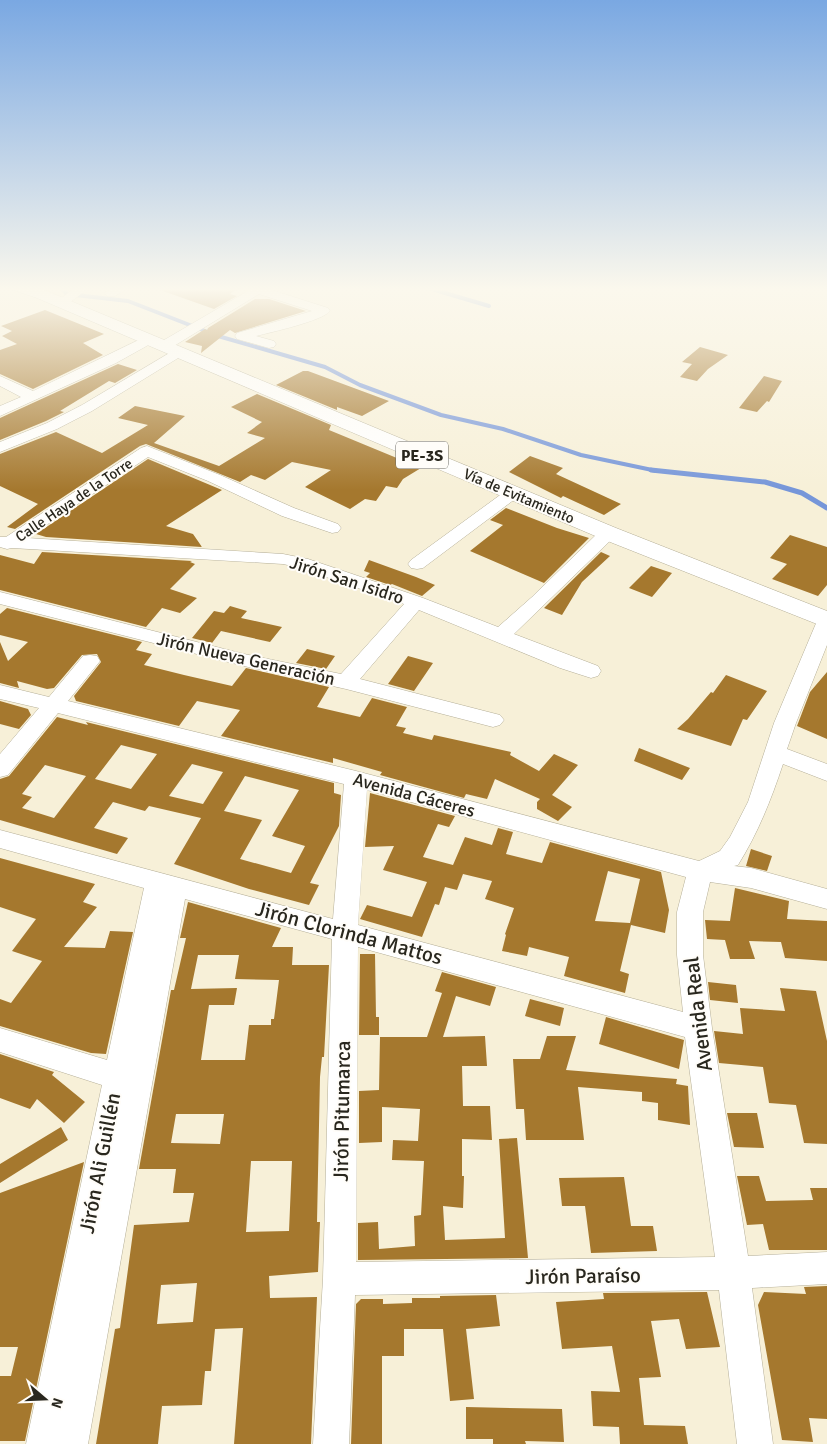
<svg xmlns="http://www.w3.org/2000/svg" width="827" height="1444" font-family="Signika,sans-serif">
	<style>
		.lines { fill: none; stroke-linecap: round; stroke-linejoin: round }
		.stream-far1 { stroke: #7696d9; stroke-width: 4 }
		.stream { stroke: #7696d9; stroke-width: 5 }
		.building { fill: #a5782e; fill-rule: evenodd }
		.minor-casing { stroke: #b5af98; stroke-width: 1 }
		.trunk-casing { stroke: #b5af98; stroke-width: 1 }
		.minor { fill: #fff; fill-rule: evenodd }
		.trunk { fill: #fff; fill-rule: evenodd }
		.labels { text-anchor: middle; stroke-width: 4; stroke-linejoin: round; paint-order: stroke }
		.far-street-label { font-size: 15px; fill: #29271e; stroke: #fffdf9 }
		.shield { fill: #fffdf9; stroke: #696760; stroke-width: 1 }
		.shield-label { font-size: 16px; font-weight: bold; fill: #29271e }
		.street-label { font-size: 18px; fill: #29271e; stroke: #fffdf9 }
		.near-street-label { font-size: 21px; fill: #29271e; stroke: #fffdf9 }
	</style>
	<rect width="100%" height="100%" fill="#f7f0d8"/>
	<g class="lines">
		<path class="stream-far1" d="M60,287l7,7 61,7 90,35 107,31 35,18 81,30 62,14 78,26 76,16
			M425,287l64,19"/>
		<path class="stream" d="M651,470l114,12 37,11 25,15"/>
	</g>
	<path class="building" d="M161,287h78l-9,7 7,2 -23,13 -54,-19z
		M255,299h14l37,12 -71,22 -5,-3 -29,23 1,-7 -17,-4 20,-13 2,1 1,-2z
		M45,310l59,24 -21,9 20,12 -70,34 -33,-15v-24l17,-6 -15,-8 10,-5 -11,-5z
		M700,347l28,8 -20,14 -11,12 -17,-4 12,-13 -10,-2z
		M118,364l19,6 -22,13 -6,-2 -49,30 4,1 -18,9 -46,19v-22z
		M303,371h5l81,30 -27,15 -25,-9v3l-61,-25z
		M764,376l18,5 -13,21 -2,-1 -10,11 -18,-4z
		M257,394l74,31 -2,5 92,38 -18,11 -6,9 -11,-2 -10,15 -11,-2 -15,10 -45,-22 26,-17 -39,-8 -27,18 -14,-5 -11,7 -94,-38 -6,2 -125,83 -8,-2 31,-23 -38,-18v-32l56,-22 46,21 46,-28 -30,-7 17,-12 50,10 -31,27 65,23 46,-28 -18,-5 15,-11 -31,-15z
		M530,456l33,12 -7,6 65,30 -17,11 -41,-19 -2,2 -52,-26z
		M148,459l74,31 -56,36 27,8 9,13 -156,-10 -10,-3z
		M506,508l51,20 32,10 -45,45 -74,-32 33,-26 -13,-5z
		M790,535l37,12v38l-9,11 -46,-17 15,-15 -17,-6z
		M42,552l150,9 -2,1 5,2 -25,25 27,9 -17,15 -18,-5 -16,19 -146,-37v-35l34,9z
		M601,552l9,4 -28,26 -20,33 -18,-7z
		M369,560l47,17 19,8 -13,11 -30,-12 -2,1 -24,-8 4,-4 -6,-2z
		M651,566l21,7 -20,24 -23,-9z
		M230,606l17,5 -6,7 41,9 -12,15 -49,-11 -9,12 -20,-5 22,-27 10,2z
		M7,608l135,34 -6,8 16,4 -8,11 40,10 48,11 14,-18 83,19 -12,20 43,10 12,-19 35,9 -11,19 10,2 -3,5 29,7 2,-5 77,17 -1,3 29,16 15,-17 24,11 -26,30 20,12 -14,14 -21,-12v-7l3,-3 -45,-20 -8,20 -21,-5 -2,4 -84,-23 2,-3 -49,-14v5l-112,-27 19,-26 -43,-9 -18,25 -103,-25 -2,-5 27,-34 -4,-8 -15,1 -28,33 -7,1 -30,-8 2,7 -19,-5v-41l8,19 20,-19 -28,-7v-21z
		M307,649l28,7 -9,13 -30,-6z
		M408,656l25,7 -19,28 -26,-7z
		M827,672v67l-30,-13 13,-34z
		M726,675l41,16 -20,29 -4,-1 -12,27 -54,-17 11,-10 23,-27 2,1z
		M0,701l28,8 3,6 -12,14 -19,-5z
		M57,717l31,8 -2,-3 248,61v10l7,2 -2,31 -29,57 9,2 -10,20 -60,-16 -75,-25 27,-46 -52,-12 -4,5 -32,-9 -19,26 34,10 -11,16 -117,-34v-41l9,-3zM121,745l36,9 -26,35 -36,-10zM192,764l31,8 -20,32 -34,-8zM45,765l41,11 -32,42 -32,-10 10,-11 -10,-3zM245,776l54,14 -27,46 33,10 -14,27 -51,-14 22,-39 -38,-9z
		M639,748l51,20 -8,12 -48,-19z
		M370,793l85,23 -6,11 -11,-3 -15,33 30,8 12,-28 27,8 6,-17 15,4 -7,22 36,9 8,-21 111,30 8,38 -4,23 -34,-8 -11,46 9,3 -4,19 -61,-17 5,-19 -40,-10 -2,9 -25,-5 4,-16 -1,-1 9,-26 -29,-9 7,-18 -29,-7 -6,16 -12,-3 -6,18 -4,-1 -13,33 -62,-18 7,-14 45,12 15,-35 -44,-12 11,-24 -29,1zM608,871l32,8 -10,44 -35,-2z
		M751,849l21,7 -5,15 -21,-5z
		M0,858l95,26 -12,18 14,5 -33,40 41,1 5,-17 23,1 -27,122 -15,-1 -91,-27v-27l11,4 31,-42 -30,-10 24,-32 -36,-12z
		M735,888l54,13 -2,18 40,2v40l-42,-3 -4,-16 -32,-1 6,18h-25l-5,-19 -18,-1 -2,-19 25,1z
		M188,902l93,26 -9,19h21l-1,18h37l-5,92h-2l-2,20 -3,145h3l-2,50 -49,4 1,22 47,-1 -6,147h-77l9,-116 -28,1 -4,42h-6l-3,34 -40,1 -4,38h-62l19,-115 5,-1 14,-103 55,-3 5,-29h-21l3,-24h-37l32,-179h3l12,-52h-6zM198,955h41l-4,24 44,1 -5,39h-3v6h-22l-4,35h-44l8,-55h25l3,-17 -46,1zM176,1114h48l-4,30 -49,-1zM251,1161h41l-3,70 -43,1zM197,1283l-4,39 -36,2 4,-39z
		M360,954h15l1,63h3v18h-20z
		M442,972l54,15 -6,19 -34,-10 -13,41 42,-1 2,30h-25l1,40h27l2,34 -30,-1v37h2l-1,32 -20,-2 2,34 60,-2 -6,-99 18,-1 11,120 -170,2v-37l20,-1 1,27 36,-3 -1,-30 7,-1 3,-54 -32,-1 1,-20 25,1 2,-32 -38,-2v35l-23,1v-52l20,-1 1,-53h47l15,-44 -7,-2z
		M708,982l28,3 2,18 -28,-3z
		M780,988l36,3 11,50v103l-23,-1 -8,-38 -27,-2 -6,-36 -44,-4 -5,-32 29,3 -3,-26 45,3z
		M530,999l34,9 -4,18 -35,-10z
		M606,1017l78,23 -5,29 -80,-25z
		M547,1036h29l-10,34 111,9 -1,5 12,2 2,39 -32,-5v-17l-16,-2v-9l-64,-5 6,53h-58l-2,-31h-8l-3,-50h27z
		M0,1054l54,18 -2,3 33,27 -21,21 -27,-24 -7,10 -30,-11z
		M727,1113h30l7,35 -30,-1z
		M61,1127l7,13 -68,43v-19z
		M84,1162l-59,279h-25v-65h11l7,-29h-18v-154z
		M737,1176h22l7,25 47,-1 -3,-12h17v62h-58l-6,-26 -16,1z
		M624,1177l7,49h22l4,25 -66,2 -6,-47h-23l-3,-28z
		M827,1286v133l-18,-1 4,24 -31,-2 -24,-135 6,-13 42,2 -2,-7z
		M707,1292l13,55 -34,2 -7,-30 -28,2 10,56 -22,1 5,47 41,1 3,18h-68l-1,-17 -26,-1 -2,-35 29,1 -8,-46 -50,3 -6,-47 48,-3 -1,-6z
		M496,1295l4,31 -34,3 8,70 -24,2 -7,-72h-39v27h-22v88h-31l5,-140 5,-5h22v5l29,-1v-5h28v-2z
		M466,1407l96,2 2,33 -39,-1 1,3h-33v-5h-27z"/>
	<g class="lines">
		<defs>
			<path id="minor" d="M71,287h12l2,4 -20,15h-8l-2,-3 17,-13z
				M113,287h17l-15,9h-8l-2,-3z
				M242,287h20l66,21 2,3c-8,10 -58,21 -74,25l18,5 2,3 -2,3 -5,1 -32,-9 -2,-3 2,-3 75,-22 -53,-17 -90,55h-10l-2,-3 2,-3 89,-52z
				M147,336l5,1 2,3 -2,3 -36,20 -116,53v-10l21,-9 -21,-11v-10l33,15z
				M178,348l7,4 -2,3 -91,56 -35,18 -57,23v-10l47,-19 35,-18z
				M147,446l73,29 74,33 44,16 3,4 -3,4 -6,1 -50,-17 -74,-35 -60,-24 -121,81 256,16 25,5 115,39 75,29 34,-30 70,-68 6,-1 6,1 3,4 -3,4 -100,97 84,32 3,5 -3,5 -7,2 -31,-10 -141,-58 -59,69 140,36 4,5 -4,5 -7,2 -147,-38 -102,-23 -244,-62v-12l244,62 97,20 63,-70 -107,-37 -14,-3 -271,-16 -5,1 -7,-2v-10h6l135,-89z
				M513,488l6,2 2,3 -2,3 -96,72 -6,1 -6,-1 -3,-4 3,-4 96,-70z
				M827,615v30l-31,78 -9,26 40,15v17l-44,-17c-12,36 -25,69 -45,101l-4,1 17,2 76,21v20l-76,-21 -41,-6 -7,30v43l9,73 36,228 79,-4v32l-75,4 21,156h-36l-18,-154 -364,5 -6,149h-36l10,-165 9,-340 -147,-40 -97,545h-62l76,-359 -102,-33v-24l107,32 37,-172 -144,-40v-18l333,89 11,-135 -286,-71 -50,62 -8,2v-23l39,-46 -39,-9v-14l49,12 34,-41 7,-1 7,1 3,5 -32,40 288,70 343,90 21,-10 10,-14 18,-35 26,-79 43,-102 3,-4zM367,790l319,87 -9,35v43l6,57 -325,-87zM358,947l327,90 30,220 -359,5z"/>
			<path id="trunk" d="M11,287h25l13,5 567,236 211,83v17l-227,-90 -563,-240 -24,-8z"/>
		</defs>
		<use href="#minor" class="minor-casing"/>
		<use href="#trunk" class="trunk-casing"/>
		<use href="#minor" class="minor"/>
		<use href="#trunk" class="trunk"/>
	</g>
	<linearGradient id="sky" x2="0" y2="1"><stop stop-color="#7aa8e2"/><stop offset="0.59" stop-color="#fbf8ed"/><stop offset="1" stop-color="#fbf8ed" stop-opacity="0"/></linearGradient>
	<rect width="827" height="490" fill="url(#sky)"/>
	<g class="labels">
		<g class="far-street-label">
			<text transform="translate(519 496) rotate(23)" y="5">Vía de Evitamiento</text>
			<text transform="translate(74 500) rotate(-34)" y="5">Calle Haya de la Torre</text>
		</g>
		<rect class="shield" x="396" y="441.5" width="52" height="27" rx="4"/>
		<g class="shield-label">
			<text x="422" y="461">PE-3S</text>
		</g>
		<g class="street-label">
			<text transform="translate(347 580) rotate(18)" y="6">Jirón San Isidro</text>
			<text transform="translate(246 659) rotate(13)" y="6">Jirón Nueva Generación</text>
			<text transform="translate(414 795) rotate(15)" y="6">Avenida Cáceres</text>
		</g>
		<g class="near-street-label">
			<text transform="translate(349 933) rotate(15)" y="7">Jirón Clorinda Mattos</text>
			<text transform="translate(698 1014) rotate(-97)" y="7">Avenida Real</text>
			<text transform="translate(342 1111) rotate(-89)" y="7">Jirón Pitumarca</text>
			<text transform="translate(100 1163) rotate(-79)" y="7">Jirón Ali Guillén</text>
			<text transform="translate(583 1276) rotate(-1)" y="7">Jirón Paraíso</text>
		</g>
	</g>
	<g transform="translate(45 1399) rotate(109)" stroke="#fffdf9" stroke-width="4" paint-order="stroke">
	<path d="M0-4L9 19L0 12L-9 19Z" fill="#29271e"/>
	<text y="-8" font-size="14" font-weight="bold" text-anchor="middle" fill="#29271e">N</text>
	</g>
</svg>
